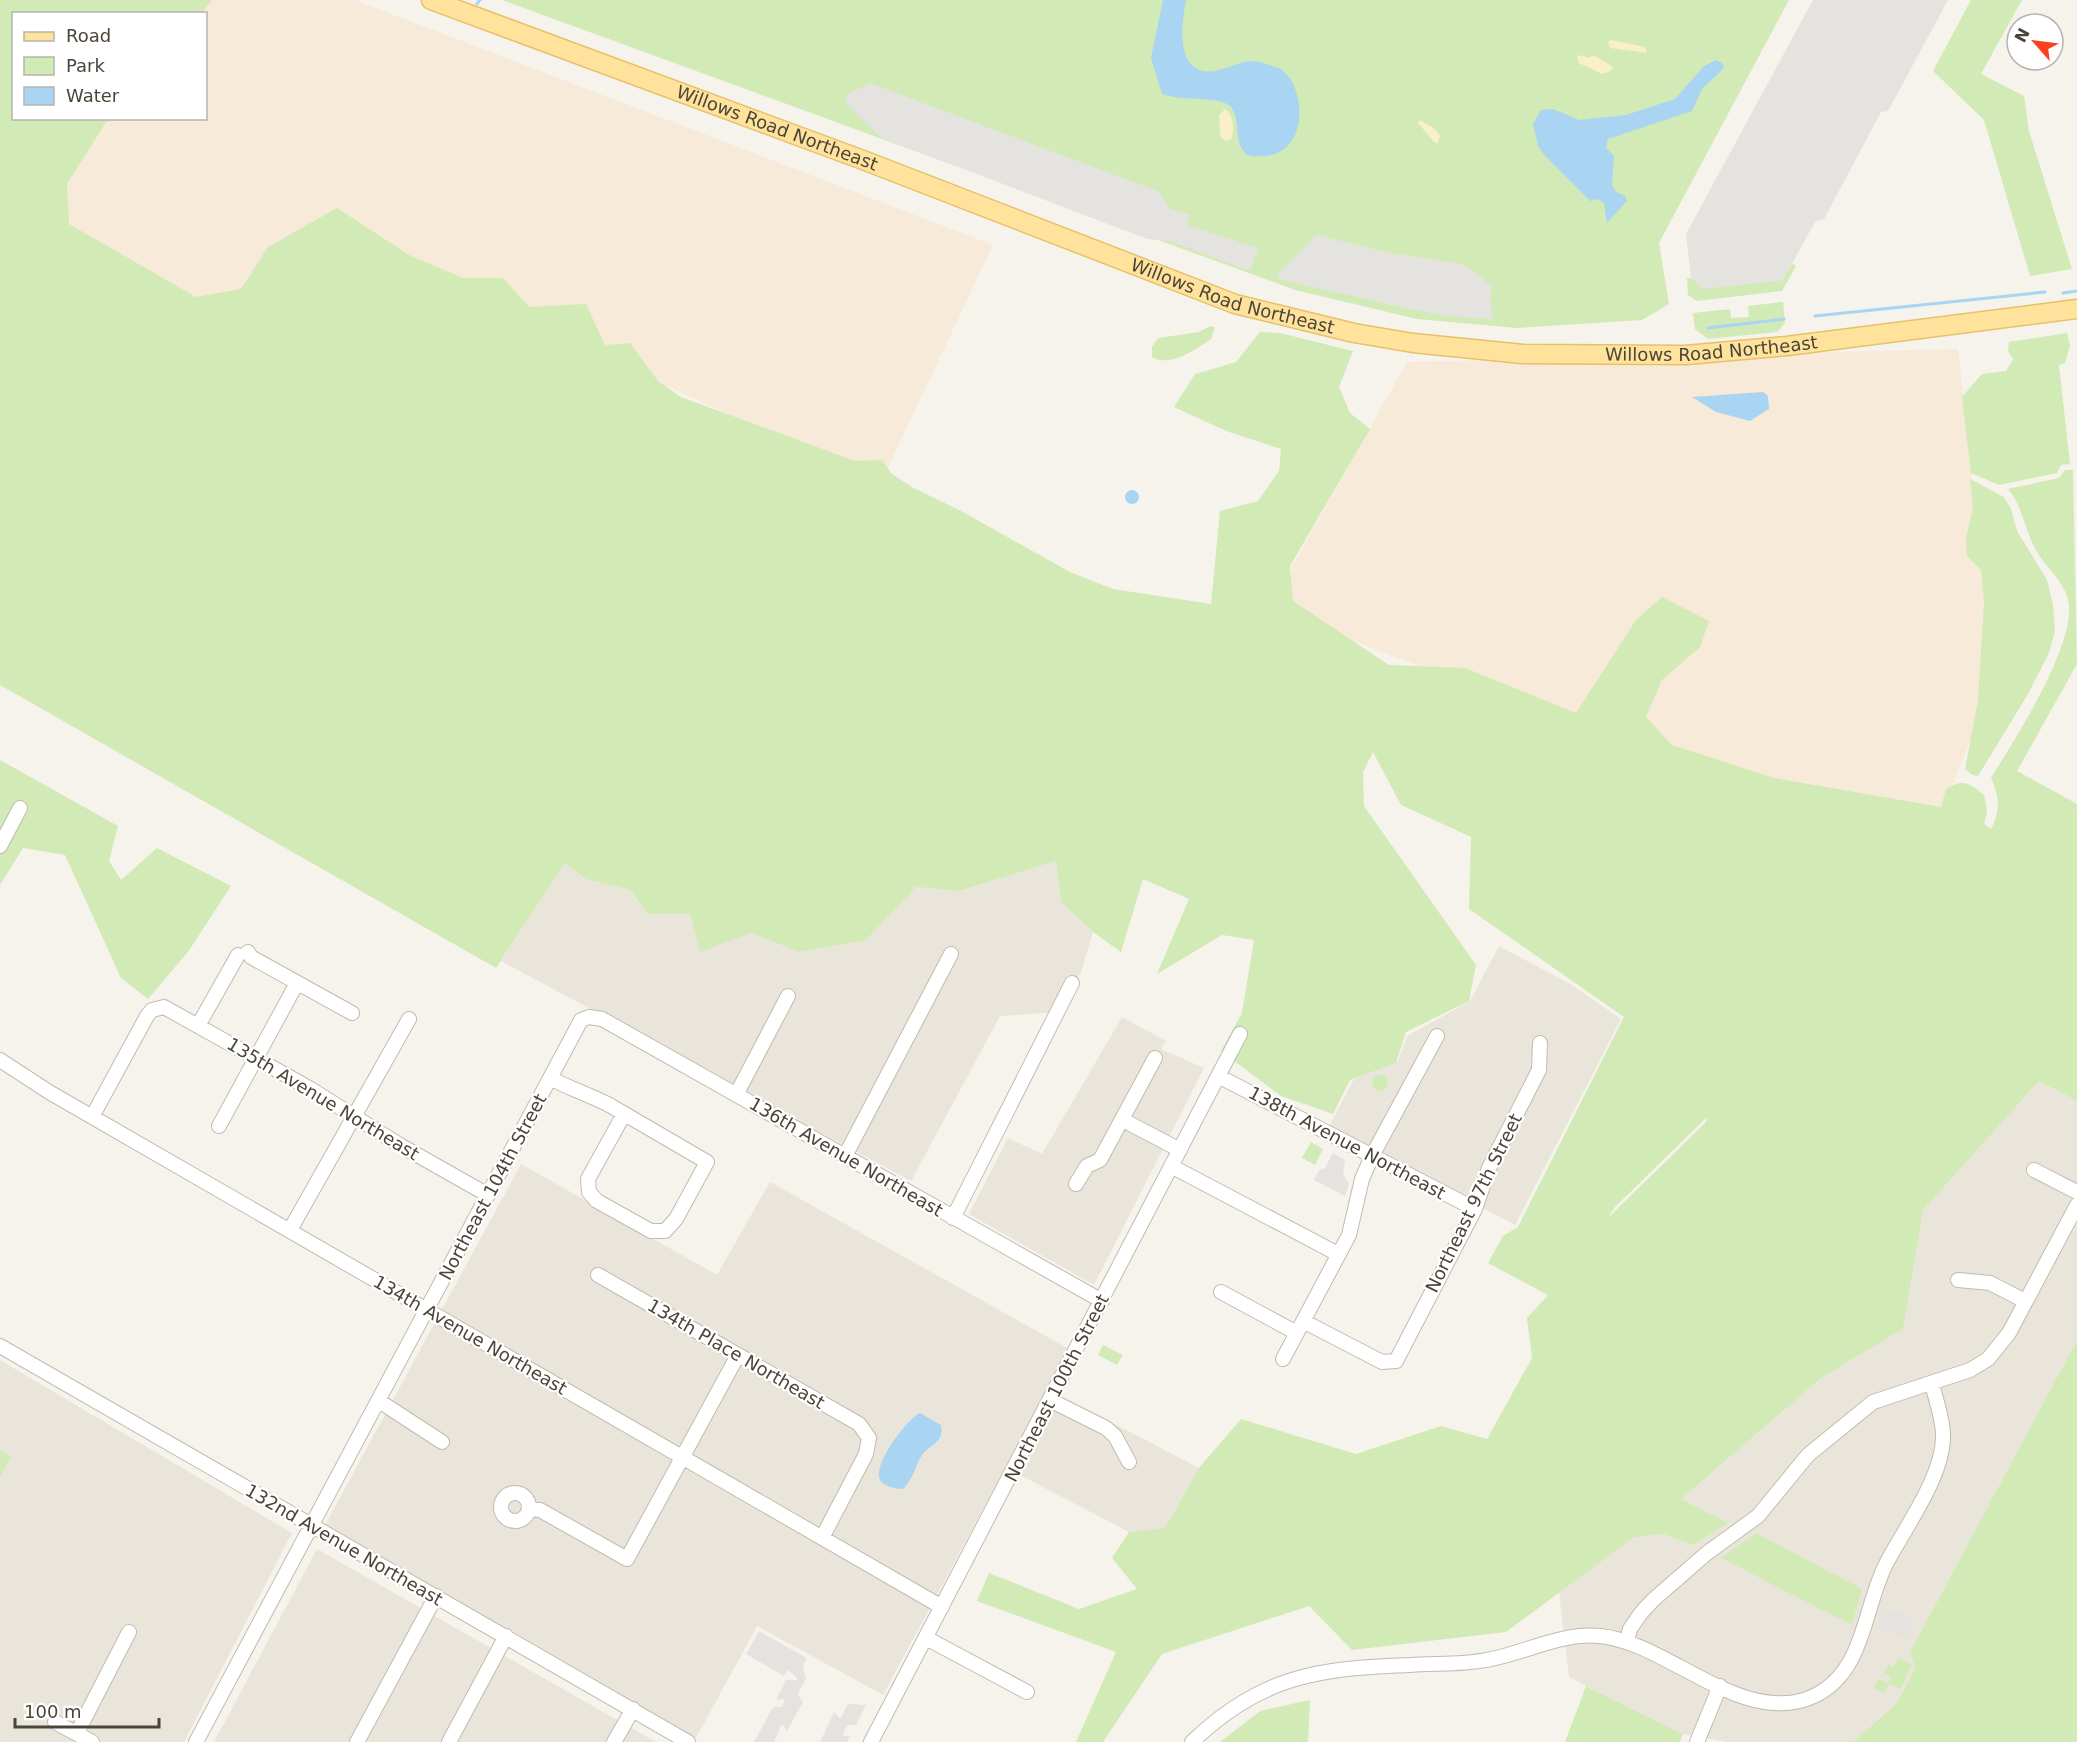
<svg xmlns="http://www.w3.org/2000/svg" width="2077" height="1742" font-family="'DejaVu Sans',sans-serif">
	<style>
		.residential { fill: #eae5da }
		.commercial { fill: #f7ead8 }
		.green { fill: #d2eab5; fill-rule: evenodd }
		.sand { fill: #f9efc9 }
		.parking { fill: #e5e3e0 }
		.water { fill: #a9d4f2 }
		.lines { fill: none; stroke-linecap: round; stroke-linejoin: round }
		.stream { stroke: #a9d4f2; stroke-width: 3 }
		.minor-casing { stroke: #c2bbae; stroke-width: 16 }
		.major-casing { stroke: #e6c16a; stroke-width: 21 }
		.minor { stroke: #fff; stroke-width: 14 }
		.major { stroke: #ffe39c; stroke-width: 18 }
		.labels { text-anchor: middle; stroke-width: 4.5; stroke-linejoin: round; paint-order: stroke }
		.street-label { font-size: 18px; fill: #4b4439; stroke: #fff }
	</style>
	<rect width="100%" height="100%" fill="#f6f3ec"/>
	<path class="residential" d="M1056,861l5,41 32,30 -12,40 -21,40 -60,4 -89,165 -410,-220 64,-98 20,16 45,11 18,24h42l10,37 51,-18 48,19 67,-12 50,-53 43,4z
		M1499,946l73,39 49,34 -106,206 -186,-99 25,-47 44,-18 9,-25 63,-35z
		M1122,1017l44,24 -5,8 43,19 -110,217 -125,-71 39,-76 34,16z
		M2039,1081l38,20v239l-167,312 5,16 -18,35 -44,39h-126l-44,-8 -114,-57 -10,-85 122,-93 140,-121 82,-49 19,-119z
		M521,1164l196,111 53,-93 299,167 -186,346 -126,-69 -61,112 -371,-213z
		M0,1360l292,173 -108,209h-184v-263l12,-23 -12,-6z
		M1061,1396l138,72 -34,60 -36,4 -109,-57z
		M317,1549l339,193h-442z"/>
	<path class="commercial" d="M176,0h179l638,245 -113,239 -541,-249 -110,85 -229,-116 99,-85 107,-1v-104l-39,-1z
		M1958,349l37,333 -64,153 -194,-49 -418,-158 -31,-26 4,-35 115,-205z"/>
	<path class="green" d="M0,0h212l-10,13 -188,1v104l103,1 -11,3 -39,62 2,40 127,73 45,-8 27,-42 69,-39 72,47 54,23h40l26,29 57,-3 19,41 25,-2 28,38 23,16 174,64 27,-1 10,14 20,13 49,24 109,61 43,17 98,15 9,-93 38,-10 21,-30 2,-22 -55,-18 -52,-24 21,-33 41,-12 24,-30 20,1 73,18 -14,36 11,26 20,16 -80,137 3,35 96,64 76,3 111,45 60,-93 26,-23 47,24 -9,26 -38,33 -16,37 26,28 102,33 167,29 5,-18c17,-11 24,-6 38,6l3,16 -3,13 7,5c10,-19 8,-33 0,-51 24,-39 82,-128 78,-173 -3,-25 -26,-38 -35,-59 -10,-19 -12,-41 -26,-57l51,-11 6,-8h8l4,194 -60,107 60,33v297l-38,-20 -116,129 -20,119 -82,49 -140,121 47,24 -35,22 -29,-11 -30,3 -128,95 -154,18 -43,-44 -147,48 -59,88h-27l40,-90 -139,-51 12,-28 90,36 58,-20 -25,-31 17,-26 36,-4 34,-60 42,-49 115,35 85,-28 46,13 45,-81 -5,-40 21,-23 -60,-32 15,-27 15,-9 106,-210 -155,-108 2,-72 -70,-32 -28,-53 -10,20 1,34 112,159 -7,36 -63,31 -10,31 -46,17 -17,34 -52,-18 -60,-45 21,-38 12,-73 -32,-5 -65,39 32,-75 -46,-20 -22,73 -28,-20 -32,-30 -5,-41 -97,30 -43,-4 -50,53 -67,12 -48,-19 -51,19 -10,-38h-42l-18,-24 -45,-11 -20,-16 -69,105 -496,-283zM1707,1117l-1,5 -98,96 6,-10z
		M502,0h1287l-130,243 10,61 -27,16 -125,8 -100,-9 -122,-29z
		M1971,0h51l-41,74 43,22 5,35 43,138 -42,7 -46,-156 -51,-49z
		M1792,264l4,2 -14,25 -85,10 -9,-6 -1,-17h4l13,10 78,-8z
		M1783,302l2,21 -8,9 -69,7 -13,-10 -2,-16 37,-4 1,9 18,-1 -1,-11z
		M1210,326l5,1 -4,12c-15,10 -41,29 -59,18v-10l6,-9 41,-6z
		M2067,333l3,13 -5,17 -6,2 11,99 -9,1 -4,8 -58,12 -28,-12 -9,-76 20,-23 24,-3 7,-12 -5,-8 1,-9z
		M1970,479l34,18 7,12 6,22 30,49 6,25 2,26 -6,22 -21,41 -50,82 -6,-1 -7,-6 13,-69 6,-99 -3,-31 -14,-14 -1,-18 7,-30z
		M0,760l118,66 -9,35 12,19 36,-32 74,38 -43,66 -40,47 -27,-21 -56,-123 -42,-7 -23,37z
		M1372 1083a8 8 0 1 1 16 0a8 8 0 1 1-16 0Z
		M1311,1142l12,7 -8,16 -13,-7z
		M2077,1340v402h-224l44,-39 18,-35 -5,-16z
		M1103,1345l20,10 -6,10 -19,-10z
		M0,1450l12,6 -12,22z
		M1756,1533l106,56 -10,36 -131,-67z
		M1898,1658l14,6 -11,25 -12,-5 -4,9 -11,-5 4,-9 10,4 3,-7 -7,-3 4,-8 5,2z
		M1586,1686l97,48 -3,8h-115z
		M1310,1700l-2,42h-88l40,-31z"/>
	<path class="sand" d="M1611,40l34,7 2,6 -37,-5 -2,-6z
		M1581,55l7,3 6,-3 19,12 -2,4 -9,3 -23,-11 -2,-6z
		M1225,109c9,6 9,20 7,29l-6,3 -6,-5 -1,-21z
		M1420,120l14,8 6,8 -2,7 -4,-1 -16,-19z"/>
	<path class="parking" d="M1813,0h135l-60,111 -7,1 -57,107 -9,3 -32,58 -79,9 -13,-11 -5,-44z
		M870,83l290,109 9,16 21,7 -3,10 71,23 -8,23 -81,-30 -22,-2 -267,-102 -35,-35 3,-8z
		M1316,235l75,18 72,11 29,22 -2,13 3,20 -45,-3 -38,-7 -132,-30 2,-8z
		M1333,1153l12,7 -2,14 6,10 -4,12 -31,-16 5,-10 6,-2z
		M1883,1608l31,9 -6,20 -31,-9z
		M759,1631l48,27 -4,8 3,13 -8,15 5,8 -16,29 -5,-7 -8,18h-20l19,-35h9l3,-8 -9,1 10,-20h10l1,-2 -9,-8 -4,6 -38,-22z
		M848,1704l18,1 -10,20h-9l-5,11h8l-3,6h-27l14,-30 6,7z"/>
	<path class="water" d="M1163,0h23c-3,17 -8,48 4,63 18,20 45,-2 61,-2 9,0 18,4 27,7 30,13 36,100 -31,87 -15,-14 -5,-33 -16,-48 -8,-11 -53,-6 -69,-13l-11,-36z
		M1716,60l7,4 1,4 -22,21 -10,22 -84,28 -2,9 8,8 -2,29 4,7 9,4 2,5 -20,22 -3,-20 -6,-4 -8,2 -45,-45 -7,-10 -5,-22 8,-14 12,-1 26,11 47,-5 49,-16 29,-33z
		M1763,392l5,4 1,13 -19,12 -34,-9 -24,-15z
		M1125 497a7 7 0 1 1 14 0a7 7 0 1 1-14 0Z
		M920,1413l21,12c4,17 -11,20 -19,30 -7,11 -9,25 -19,34 -8,0 -22,-3 -24,-12 -3,-16 27,-57 41,-64z"/>
	<g class="lines">
		<path class="stream" d="M477,4l3,-4
			M2063,293l14,-2
			M1815,316l230,-24
			M1708,328l76,-9"/>
		<defs>
			<path id="minor" d="M0,846l20,-38
				M248,952l3,5 101,56
				M199,1024l39,-69
				M0,1060l49,32 893,515
				M1218,1076l257,133
				M550,1078c20,11 41,17 61,28l96,56 -31,57 -11,12h-14l-54,-30 -8,-9 -1,-13 36,-65
				M736,1095l52,-99
				M92,1117l55,-101 5,-6 12,-3 145,81 89,56 90,51
				M1123,1120l57,30
				M219,1126l78,-143
				M845,1156l106,-202
				M1171,1166l167,88
				M2034,1170l43,22
				M1076,1184l11,-18 13,-6 55,-102
				M953,1218l119,-235
				M290,1230l119,-211
				M598,1275l261,149 10,14 -3,16 -43,82
				M1958,1280l32,3 35,18
				M1221,1292l76,41
				M1303,1321l79,41 14,-1 79,-152 14,-41 50,-98 1,-27
				M0,1346l688,396
				M1283,1359l66,-124 13,-56 10,-23 65,-120
				M1050,1400l56,28 9,8 14,26
				M379,1401l63,41
				M501 1507a14 14 0 1 1 28 0a14 14 0 1 1-28 0Z
				M529,1509l11,1 87,49 111,-204
				M926,1638l101,54
				M1627,1641l3,-12 11,-16 12,-13 54,-47 51,-37 50,-61 65,-53 97,-32 18,-11 21,-26 68,-128
				M55,1722l37,20
				M77,1733l52,-101
				M196,1742l385,-722 8,-3 13,2 500,282
				M357,1742l79,-146
				M449,1742l57,-106
				M614,1742l19,-33
				M871,1742l369,-708
				M1192,1742c68,-66 127,-74 218,-77 25,-2 51,0 76,-5 37,-6 75,-28 114,-24 67,6 144,93 214,60 52,-25 49,-89 73,-134 19,-36 58,-88 56,-129 -1,-17 -7,-33 -11,-49
				M1697,1742l23,-56"/>
			<g id="major">
				<path id="s1" d="M431,0l432,160 372,144 119,29 59,10 110,11 163,1 101,-9 290,-37"/>
			</g>
		</defs>
		<use href="#minor" class="minor-casing"/>
		<use href="#major" class="major-casing"/>
		<use href="#minor" class="minor"/>
		<use href="#major" class="major"/>
	</g>
	<g class="labels">
		<g class="street-label">
			<text dy="6" stroke="none"><textPath href="#s1" startOffset="369">Willows Road Northeast</textPath></text>
			<text dy="6" stroke="none"><textPath href="#s1" startOffset="855">Willows Road Northeast</textPath></text>
			<text dy="6" stroke="none"><textPath href="#s1" startOffset="1341">Willows Road Northeast</textPath></text>
			<text transform="translate(323 1099) rotate(31)" y="6">135th Avenue Northeast</text>
			<text transform="translate(1347 1143) rotate(28)" y="6">138th Avenue Northeast</text>
			<text transform="translate(846 1157) rotate(30)" y="6">136th Avenue Northeast</text>
			<text transform="translate(493 1187) rotate(-62)" y="6">Northeast 104th Street</text>
			<text transform="translate(1474 1203) rotate(-64)" y="6">Northeast 97th Street</text>
			<text transform="translate(470 1335) rotate(30)" y="6">134th Avenue Northeast</text>
			<text transform="translate(736 1354) rotate(30)" y="6">134th Place Northeast</text>
			<text transform="translate(1057 1388) rotate(-63)" y="6">Northeast 100th Street</text>
			<text transform="translate(344 1545) rotate(30)" y="6">132nd Avenue Northeast</text>
		</g>
	</g>
	<rect x="12" y="12" width="195" height="108" fill="#ffffff" stroke="#b7b4b0" stroke-width="1.5"/>
	<rect x="24" y="32" width="30" height="9" fill="#ffe39c" stroke="#b7b4b0" stroke-width="1.5"/>
	<text x="66" y="42" font-size="18" fill="#4b4439">Road</text>
	<rect x="24" y="57" width="30" height="18" fill="#d2eab5" stroke="#b7b4b0" stroke-width="1.5"/>
	<text x="66" y="72" font-size="18" fill="#4b4439">Park</text>
	<rect x="24" y="87" width="30" height="18" fill="#a9d4f2" stroke="#b7b4b0" stroke-width="1.5"/>
	<text x="66" y="102" font-size="18" fill="#4b4439">Water</text>
	<g transform="translate(2035 42) rotate(298)"><circle r="28" fill="#ffffff" stroke="#b7b4b0" stroke-width="1.5"/>
	<path d="M0-4.5L10 22L0 15L-10 22Z" fill="#fc3f1d"/>
	<text y="-9" font-size="16" font-weight="bold" text-anchor="middle" fill="#4b4439">N</text>
	</g>
	<path d="M15 1718v9h144v-9" fill="none" stroke="#4b4439" stroke-width="3"/>
	<text x="24" y="1718" font-size="18" fill="#4b4439" stroke="#ffffff" stroke-width="4.5" paint-order="stroke">100 m</text>
</svg>
